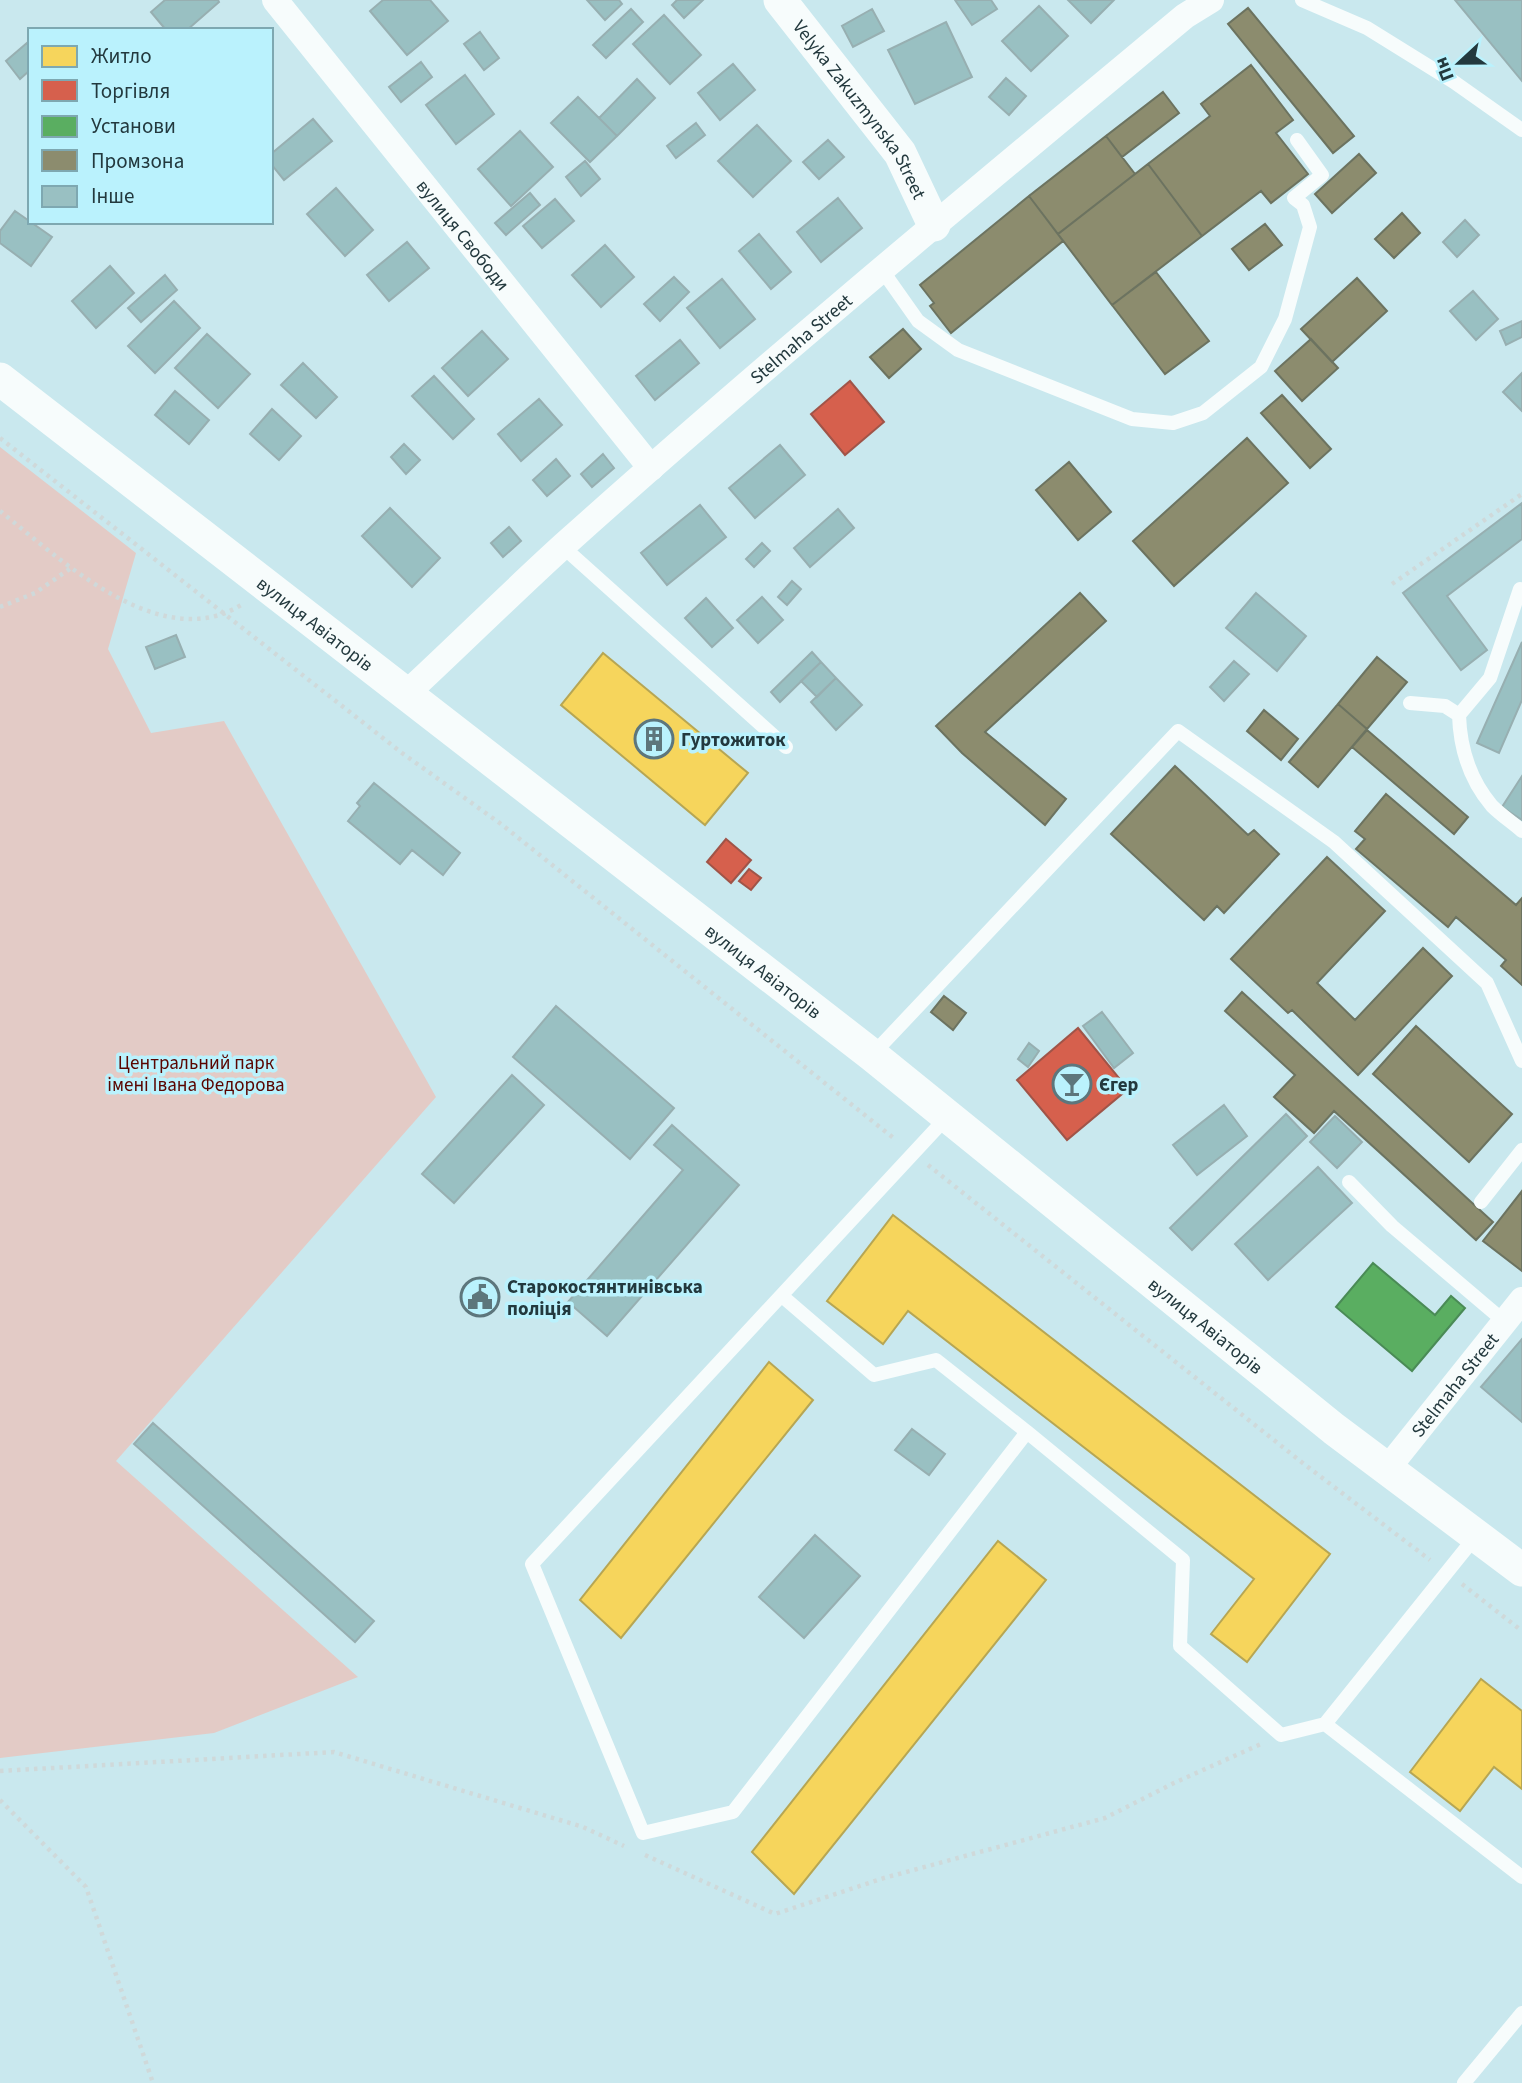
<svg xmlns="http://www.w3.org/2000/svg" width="1522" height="2083" font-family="'Source Sans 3',sans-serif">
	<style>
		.green { fill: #e3cbc6 }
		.homes { fill: #f6d55c; stroke: #b7a653; stroke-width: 2 }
		.shops { fill: #d6604d; stroke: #a05448; stroke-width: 2 }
		.public { fill: #5aae61; stroke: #4a8b56; stroke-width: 2 }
		.industry { fill: #8c8c6e; stroke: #6c7360; stroke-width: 2 }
		.building { fill: #99c0c2; stroke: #97afb1; stroke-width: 2 }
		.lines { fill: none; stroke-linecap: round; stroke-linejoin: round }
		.path { stroke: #cfd9da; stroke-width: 4.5; stroke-dasharray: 3.5 5; stroke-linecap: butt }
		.service { stroke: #f7fcfc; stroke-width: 14 }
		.minor { stroke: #f7fcfc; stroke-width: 26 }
		.tertiary { stroke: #f7fcfc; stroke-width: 33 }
		.labels { text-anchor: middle; stroke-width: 7; stroke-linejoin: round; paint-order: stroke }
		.street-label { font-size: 19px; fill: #23393e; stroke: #baf2fd }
		.poi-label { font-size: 19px; font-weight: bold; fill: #23393e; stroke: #baf2fd; text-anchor: start }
		.park-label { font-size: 19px; fill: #5a0500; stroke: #baf2fd }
	</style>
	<rect width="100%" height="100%" fill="#c9e8ee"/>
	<path class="green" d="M0,447l136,106 -28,96 43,84 73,-12 212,376 -320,364 242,216 -144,56 -214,25z"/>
	<path class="homes" d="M603,653l145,120 -43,52 -144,-120z
		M893,1215l437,339 -83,108 -36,-28 43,-55 -346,-268 -25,33 -56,-43z
		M769,1362l44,38 -192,238 -41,-38z
		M998,1541l48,39 -252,314 -42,-42z
		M1481,1679l41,32v78l-28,-22 -34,44 -50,-39z"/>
	<path class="shops" d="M850,381l34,41 -39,33 -34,-41z
		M726,839l25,21 -20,23 -24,-21z
		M749,869l12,9 -10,12 -12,-9z
		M1078,1028l50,61 -61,51 -50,-60z"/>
	<path class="public" d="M1373,1263l62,52 16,-19 14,12 -53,63 -76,-64z"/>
	<path class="industry" d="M1248,8l106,128 -21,17 -105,-129z
		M1251,65l42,55 -17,13 32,41 -37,29 -10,-12 -59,45 -54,-72 62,-48 -9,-12z
		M1163,92l16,21 -57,44 -16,-21z
		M1106,136l29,38 -77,60 -29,-38z
		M1359,154l17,19 -44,40 -17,-19z
		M1148,164l54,72 -90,69 -54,-71z
		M1029,196l34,45 -112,92 -21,-27 4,-3 -14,-18z
		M1402,213l18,20 -26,25 -19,-19z
		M1265,224l17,21 -33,25 -17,-21z
		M1156,272l53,69 -44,33 -53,-69z
		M1357,278l30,33 -55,51 -31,-33z
		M903,329l18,20 -32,29 -19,-21z
		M1311,339l27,29 -36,33 -27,-30z
		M1282,395l49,54 -21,19 -49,-55z
		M1247,438l41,45 -114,103 -41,-45z
		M1069,462l42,50 -33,28 -42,-50z
		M1080,593l26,28 -121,111 81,67 -21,26 -83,-72 -26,-27z
		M1377,657l30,25 -40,47 -29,-25z
		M1338,704l29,25 -49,58 -29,-25z
		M1264,710l34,29 -17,21 -34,-29z
		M1367,730l101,87 -14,17 -102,-87z
		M1175,766l73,69 6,-5 25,24 -55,59 -7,-7 -13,14 -93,-86z
		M1386,794l130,111 6,-7v87l-21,-19 5,-6 -50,-43 -8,10 -92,-78 9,-10 -10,-8z
		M1327,857l58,54 -68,72 38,37 68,-72 29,28 -94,99 -66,-65 -4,3 -57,-54z
		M1242,992l251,230 -17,18 -142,-129 -20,22 -40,-36 21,-22 -70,-64z
		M944,996l22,17 -13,17 -22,-18z
		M1416,1026l96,88 -43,48 -96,-88z
		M1522,1191v80l-39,-30z"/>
	<path class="building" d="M165,0h53l1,2 -32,28h-21l-15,-18z
		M383,0h47l18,21 -41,34 -37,-44z
		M587,0h32l3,4 -17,16z
		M677,0h26l-19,18 -12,-13z
		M955,0h36l6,9 -25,16z
		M1068,0h46l-23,23z
		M1455,0h67v81z
		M1039,6l29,30 -37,35 -29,-30z
		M631,9l12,13 -37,36 -13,-13z
		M872,9l12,22 -31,16 -11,-21z
		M664,15l37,40 -31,29 -37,-40z
		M946,22l26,55 -57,27 -27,-54z
		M480,32l19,26 -15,12 -20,-26z
		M28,42l2,28 -10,9 -14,-18z
		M421,62l11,15 -31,25 -12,-15z
		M733,64l22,26 -35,30 -22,-27z
		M465,75l29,39 -38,30 -30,-39z
		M1006,78l20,18 -17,19 -20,-18z
		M637,79l18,19 -38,38 -18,-18z
		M578,97l39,39 -27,26 -39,-39z
		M313,119l19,22 -48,39 -13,-16v-10z
		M696,123l9,12 -29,23 -9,-12z
		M757,125l34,36 -38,36 -35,-36z
		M520,131l33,36 -42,39 -33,-37z
		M828,140l16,17 -25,22 -16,-17z
		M585,161l15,18 -19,17 -15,-19z
		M336,188l37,42 -28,26 -38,-42z
		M530,193l10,12 -34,30 -11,-12z
		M838,198l24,30 -41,34 -24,-30z
		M555,199l19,22 -32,27 -19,-22z
		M15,211l37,26 -21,29 -31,-23v-12z
		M1465,220l14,15 -22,22 -14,-15z
		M759,234l32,38 -20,17 -32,-38z
		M407,242l22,26 -40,33 -22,-26z
		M605,245l29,32 -33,30 -29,-32z
		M110,266l24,27 -38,35 -24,-27z
		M165,275l12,15 -36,32 -13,-14z
		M674,277l15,15 -29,29 -16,-17z
		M722,279l33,40 -35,29 -33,-40z
		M1473,291l25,28 -22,21 -26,-29z
		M174,301l26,27 -45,45 -27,-27z
		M1522,321v16l-16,8 -6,-14z
		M482,331l26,28 -40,37 -26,-28z
		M207,334l43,40 -32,34 -43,-40z
		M680,340l19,23 -44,37 -19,-24z
		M303,363l34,34 -21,21 -35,-33z
		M1522,373v38l-19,-19z
		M434,376l40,43 -21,20 -41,-43z
		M175,391l34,29 -20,24 -34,-29z
		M539,399l23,26 -41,36 -23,-27z
		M272,409l29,27 -22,24 -29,-26z
		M404,444l16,16 -14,14 -15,-17z
		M780,445l25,30 -50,43 -26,-30z
		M603,454l11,14 -22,19 -11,-13z
		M556,459l14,17 -23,20 -14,-16z
		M1522,503v36l-75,57 40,54 -26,20 -58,-77z
		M700,505l26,32 -59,48 -26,-32z
		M390,508l50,50 -28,29 -50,-51z
		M838,509l16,19 -44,39 -16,-19z
		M509,527l12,14 -18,16 -12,-14z
		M762,543l8,8 -16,16 -8,-8z
		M792,581l9,8 -14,16 -9,-8z
		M1256,593l50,43 -29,35 -51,-43z
		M762,597l21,23 -25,23 -21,-23z
		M706,598l27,30 -21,19 -27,-29z
		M176,635l9,22 -30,12 -9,-22z
		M1522,642v58l-23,53 -22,-10z
		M812,652l9,10 -41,40 -9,-10z
		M1234,661l15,13 -25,27 -14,-14z
		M821,662l15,16 -19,19 -16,-16z
		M836,678l26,27 -26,25 -25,-28z
		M1522,776v44l-20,-13z
		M374,783l86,70 -17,22 -31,-25 -12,14 -52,-43 12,-15 -3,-3z
		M556,1006l118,102 -44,51 -117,-102z
		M1102,1012l31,41 -19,15 -31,-42z
		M1029,1043l10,8 -11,16 -10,-8z
		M512,1075l32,30 -90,98 -32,-29z
		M1224,1105l23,31 -50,39 -24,-30z
		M1286,1114l21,22 -115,114 -22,-22z
		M1335,1116l27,26 -25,26 -27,-26z
		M672,1125l67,60 -132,151 -39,-34 115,-132 -29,-25z
		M1318,1167l34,36 -84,77 -33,-36z
		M1522,1339v83l-41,-35z
		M153,1423l221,198 -19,21 -221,-198z
		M912,1429l33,25 -16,21 -34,-25z
		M815,1535l45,41 -56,62 -45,-41z"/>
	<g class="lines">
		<path class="path" d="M0,438l402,315 99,71 395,316
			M0,511c60,48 160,144 241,94
			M1392,584l130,-90
			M0,607l35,-14 36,-25
			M928,1165l376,299 126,96
			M1462,1584l60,47
			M0,1771l334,-19 249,75 41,19
			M0,1800l86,87 67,196
			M645,1855l130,59 109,-36 221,-60 69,-35 87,-39"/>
		<path class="service" d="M1302,0l65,28 87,54 68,48
			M882,270l36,51 40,29 174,69 41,4 30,-10 58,-46 24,-48 25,-92 -7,-22 -9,-7 28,-23 -25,-35
			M562,546l224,201
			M1520,589l-30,89 -31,37c1,32 11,65 33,91 9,9 21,17 30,25
			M1410,703l35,3 14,9
			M872,1055l306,-324 156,111 153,141 35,78
			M947,1117l-415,447 111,269 90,-21 294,-380 156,128 -3,86 101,89 44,-11 151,-188
			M1349,1182l43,44 113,96
			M1481,1202l41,-52
			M782,1296l92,79 62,-15 91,72
			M1325,1724l197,153
			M1464,2083l58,-70"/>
		<g class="minor">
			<path id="s1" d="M275,0l376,468"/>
			<path id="s2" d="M407,693c53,-49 104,-100 158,-149 202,-181 411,-354 620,-528l26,-16"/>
			<path id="s3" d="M1387,1469l135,-169"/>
		</g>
		<g class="tertiary">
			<path id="s4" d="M780,0l120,153 34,72"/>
			<path id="s5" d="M0,379l872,676 462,374 188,141"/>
		</g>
	</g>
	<defs>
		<symbol id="building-ring" viewBox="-11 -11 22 22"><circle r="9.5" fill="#baf2fd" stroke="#5d767c" stroke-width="1.5"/><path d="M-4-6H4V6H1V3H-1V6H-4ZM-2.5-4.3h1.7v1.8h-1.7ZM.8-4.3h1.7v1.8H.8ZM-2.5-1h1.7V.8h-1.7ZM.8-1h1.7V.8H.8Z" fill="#5d767c"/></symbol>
		<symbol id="bar-ring" viewBox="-11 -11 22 22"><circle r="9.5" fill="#baf2fd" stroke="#5d767c" stroke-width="1.5"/><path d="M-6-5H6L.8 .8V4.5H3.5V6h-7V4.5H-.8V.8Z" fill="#5d767c"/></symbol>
		<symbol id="civic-ring" viewBox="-11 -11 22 22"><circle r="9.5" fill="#baf2fd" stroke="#5d767c" stroke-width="1.5"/><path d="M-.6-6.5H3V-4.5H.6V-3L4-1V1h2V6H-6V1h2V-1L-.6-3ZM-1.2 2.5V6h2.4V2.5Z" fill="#5d767c"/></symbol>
	</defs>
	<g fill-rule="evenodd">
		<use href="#building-ring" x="632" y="717" width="44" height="44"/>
		<use href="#bar-ring" x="1050" y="1062" width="44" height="44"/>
		<use href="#civic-ring" x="458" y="1275" width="44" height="44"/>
	</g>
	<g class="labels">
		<g class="street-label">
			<text dy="7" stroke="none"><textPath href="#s4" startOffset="136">Velyka Zakuzmynska Street</textPath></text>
			<text dy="7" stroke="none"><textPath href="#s1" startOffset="301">вулиця Свободи</textPath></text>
			<text dy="7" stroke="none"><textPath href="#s2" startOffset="530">Stelmaha Street</textPath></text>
			<text dy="7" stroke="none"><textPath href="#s5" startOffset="399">вулиця Авіаторів</textPath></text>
			<text dy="7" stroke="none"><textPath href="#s5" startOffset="966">вулиця Авіаторів</textPath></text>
			<text dy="7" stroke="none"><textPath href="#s5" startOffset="1533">вулиця Авіаторів</textPath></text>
			<text dy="7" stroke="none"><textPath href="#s3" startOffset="108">Stelmaha Street</textPath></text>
		</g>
		<g class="poi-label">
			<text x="681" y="746">Гуртожиток</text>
			<text x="1099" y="1091">Єгер</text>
			<text x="507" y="1293">Старокостянтинівська<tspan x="507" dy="22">поліція</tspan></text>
		</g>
		<g class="park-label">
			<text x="196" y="1069">Центральний парк<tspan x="196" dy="22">імені Івана Федорова</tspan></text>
		</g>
	</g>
	<rect x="28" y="28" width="245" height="196" fill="#baf2fd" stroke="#7ea8b1" stroke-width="2"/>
	<rect x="42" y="46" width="35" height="21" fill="#f6d55c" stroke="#7ea8b1" stroke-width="2"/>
	<text x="91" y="63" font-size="21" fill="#23393e">Житло</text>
	<rect x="42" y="80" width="35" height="21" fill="#d6604d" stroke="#7ea8b1" stroke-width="2"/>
	<text x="91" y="98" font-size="21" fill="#23393e">Торгівля</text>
	<rect x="42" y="116" width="35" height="21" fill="#5aae61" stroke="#7ea8b1" stroke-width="2"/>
	<text x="91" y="133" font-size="21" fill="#23393e">Установи</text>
	<rect x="42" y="150" width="35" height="21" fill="#8c8c6e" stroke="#7ea8b1" stroke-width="2"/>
	<text x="91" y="168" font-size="21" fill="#23393e">Промзона</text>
	<rect x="42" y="186" width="35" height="21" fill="#99c0c2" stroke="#7ea8b1" stroke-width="2"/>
	<text x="91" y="203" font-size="21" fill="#23393e">Інше</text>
	<g transform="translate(1459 63) rotate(248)" stroke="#baf2fd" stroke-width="5" paint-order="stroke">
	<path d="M0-5L12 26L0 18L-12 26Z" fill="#23393e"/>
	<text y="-10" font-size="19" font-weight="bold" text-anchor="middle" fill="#23393e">Пн</text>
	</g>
</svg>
